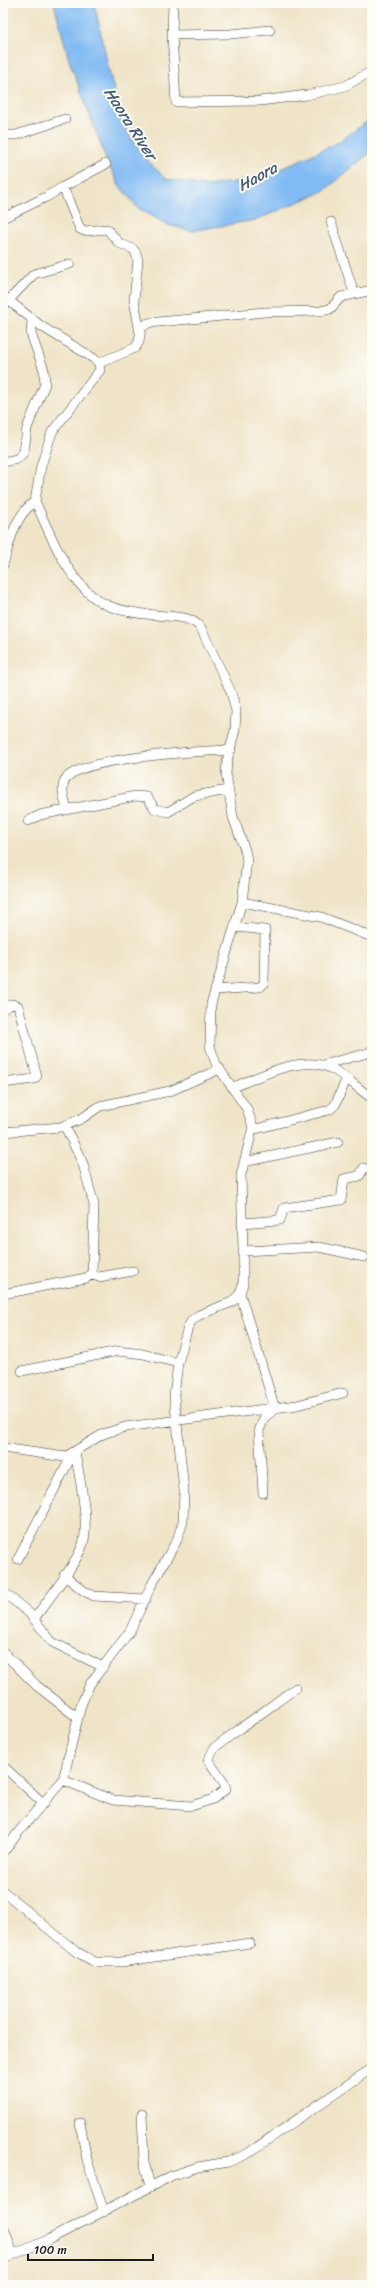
<svg xmlns="http://www.w3.org/2000/svg" width="375" height="2288" font-family="Sriracha,sans-serif">
	<style>
		.water { fill: #82bbf3; stroke: #4f6c88 }
		.lines { fill: none; stroke-linecap: round; stroke-linejoin: round }
		.minor-casing { stroke: #3c3a36; stroke-width: 10 }
		.minor { stroke: #fff; stroke-width: 9 }
		.labels { text-anchor: middle; stroke-width: 4; stroke-linejoin: round; paint-order: stroke }
		.water-label { font-size: 16px; font-style: italic; fill: #455c72; stroke: #fdfcf7 }
	</style>
	<rect width="100%" height="100%" fill="#fdfcf7"/>
	<filter id="ink" filterUnits="userSpaceOnUse"><feTurbulence type="fractalNoise" baseFrequency=".025" numOctaves="2"/><feDisplacementMap in="SourceGraphic" scale="8" xChannelSelector="R" yChannelSelector="G"/><feConvolveMatrix kernelMatrix="1 2 1 2 8 2 1 2 1" color-interpolation-filters="sRGB"/></filter>
	<filter id="wash" filterUnits="userSpaceOnUse"><feTurbulence type="fractalNoise" baseFrequency=".012" numOctaves="4" result="noise"/><feDisplacementMap in="SourceGraphic" scale="16" xChannelSelector="R" yChannelSelector="G"/><feGaussianBlur stdDeviation="0.9" result="paint"/><feColorMatrix in="noise" values="0 0 0 0 0 0 0 0 0 0 0 0 0 0 0 0 0 1.4 0 .05"/><feComposite in="paint" operator="in"/></filter>
	<g filter="url(#wash)">
		<rect width="100%" height="100%" fill="#efe4c7"/>
		<path class="water" d="M54,3h40l18,80 15,49 22,30 17,17 39,7 56,-8 76,-35 35,-25v33l-48,40 -68,29 -65,11 -23,-6 -30,-17 -20,-24 -11,-23 -38,-101z"/>
	</g>
	<g filter="url(#ink)">
		<g class="lines">
			<defs>
				<path id="minor" d="M173,3l-1,32 4,67 84,-1 47,-6 38,-9 27,-15
					M172,35l58,-1 40,-4
					M3,135h13l49,-16
					M63,187l43,-23
					M3,218l43,-21 17,-10 17,42 5,2 22,-2 12,14 14,6 3,4 2,7 -4,40 6,33
					M331,222l23,71
					M3,296l38,30 52,32 6,5 1,7 -48,62 -11,34 -6,35c-21,16 -25,40 -32,64
					M8,301l26,-27 36,-10
					M99,363l36,-15 4,-6 2,-14 7,-5 117,-11 56,-1 9,-2 11,-12 31,-7
					M3,462l14,-3 7,-7 3,-24 18,-44 -1,-14 -13,-36 1,-14
					M67,809c-2,-9 -7,-20 -2,-29 12,-23 138,-29 166,-30
					M28,821l12,-6 96,-19 11,1 8,12 13,3 26,-16 34,-6
					M242,902l79,15 51,20
					M215,990l45,-3 4,-4 1,-53 -30,-3
					M3,1009l9,-5 6,2 19,70 -3,3 -31,4
					M322,1065l46,-12 4,-3
					M233,1087c27,-10 68,-33 97,-19 14,6 29,22 42,30
					M252,1130l77,-20 6,-5 11,-25
					M3,1132l58,-5 20,-8 19,-13 70,-15 50,-22
					M244,1162l94,-20
					M242,1223l38,-3 4,-12 57,-8 3,-21 15,-3 5,-8
					M243,1251l76,-4 45,10
					M91,1275l8,2 34,-6
					M240,1293l35,116 -11,9 -5,13 4,62
					M3,1294l83,-16 6,-4 2,-69 -11,-41 -18,-38
					M22,1371l96,-20 25,3 35,9
					M3,1448l62,9 38,-23 22,-7 172,-22 46,-12
					M18,1559l51,-98 1,-6
					M64,1575l20,16 10,5 52,3
					M6,1594l23,19 23,29 51,25
					M34,1619c14,-19 41,-53 49,-75 7,-21 -4,-69 -8,-92
					M3,1652l34,34 41,32
					M3,1766l41,38
					M63,1780l50,20 78,6 22,-7 13,-10 -2,-6 -16,-23 7,-13 81,-59
					M3,1853l17,-23 43,-50 18,-75 9,-21 40,-53 21,-45 26,-46 6,-18 1,-32 -10,-94 4,-33 10,-36 4,-7 7,-5 33,-13 8,-9 3,-9v-33l-2,-76 12,-48 -6,-18 -31,-45 -6,-18 1,-42 31,-102 5,-42 -2,-10 -12,-33 -7,-43 1,-13 8,-31 1,-19 -5,-19 -30,-64c-11,-13 -28,-11 -45,-13 -16,-1 -32,-3 -47,-9 -38,-15 -58,-70 -74,-105
					M3,1891l72,60 20,11h26l129,-19
					M142,2114l2,47 6,26
					M80,2123l7,37 17,52
					M3,2225l10,29
					M3,2259l47,-20 123,-64 25,-8 30,-5 19,-8 125,-86"/>
			</defs>
			<use href="#minor" class="minor-casing"/>
			<use href="#minor" class="minor"/>
		</g>
	</g>
	<g class="labels">
		<g class="water-label">
			<text transform="translate(131 123) rotate(57)" y="6">Haora River</text>
			<text transform="translate(257 176) rotate(-29)" y="6">Haora</text>
		</g>
	</g>
	<rect width="375" height="2288" fill="none" stroke="#fdfcf7" stroke-width="16"/>
	<path d="M28 2254v6h125v-6" fill="none" stroke="#1c1c1c" stroke-width="2"/>
	<text x="34" y="2254" font-size="12" fill="#1c1c1c" stroke="#fdfcf7" stroke-width="3" paint-order="stroke">100 m</text>
</svg>
